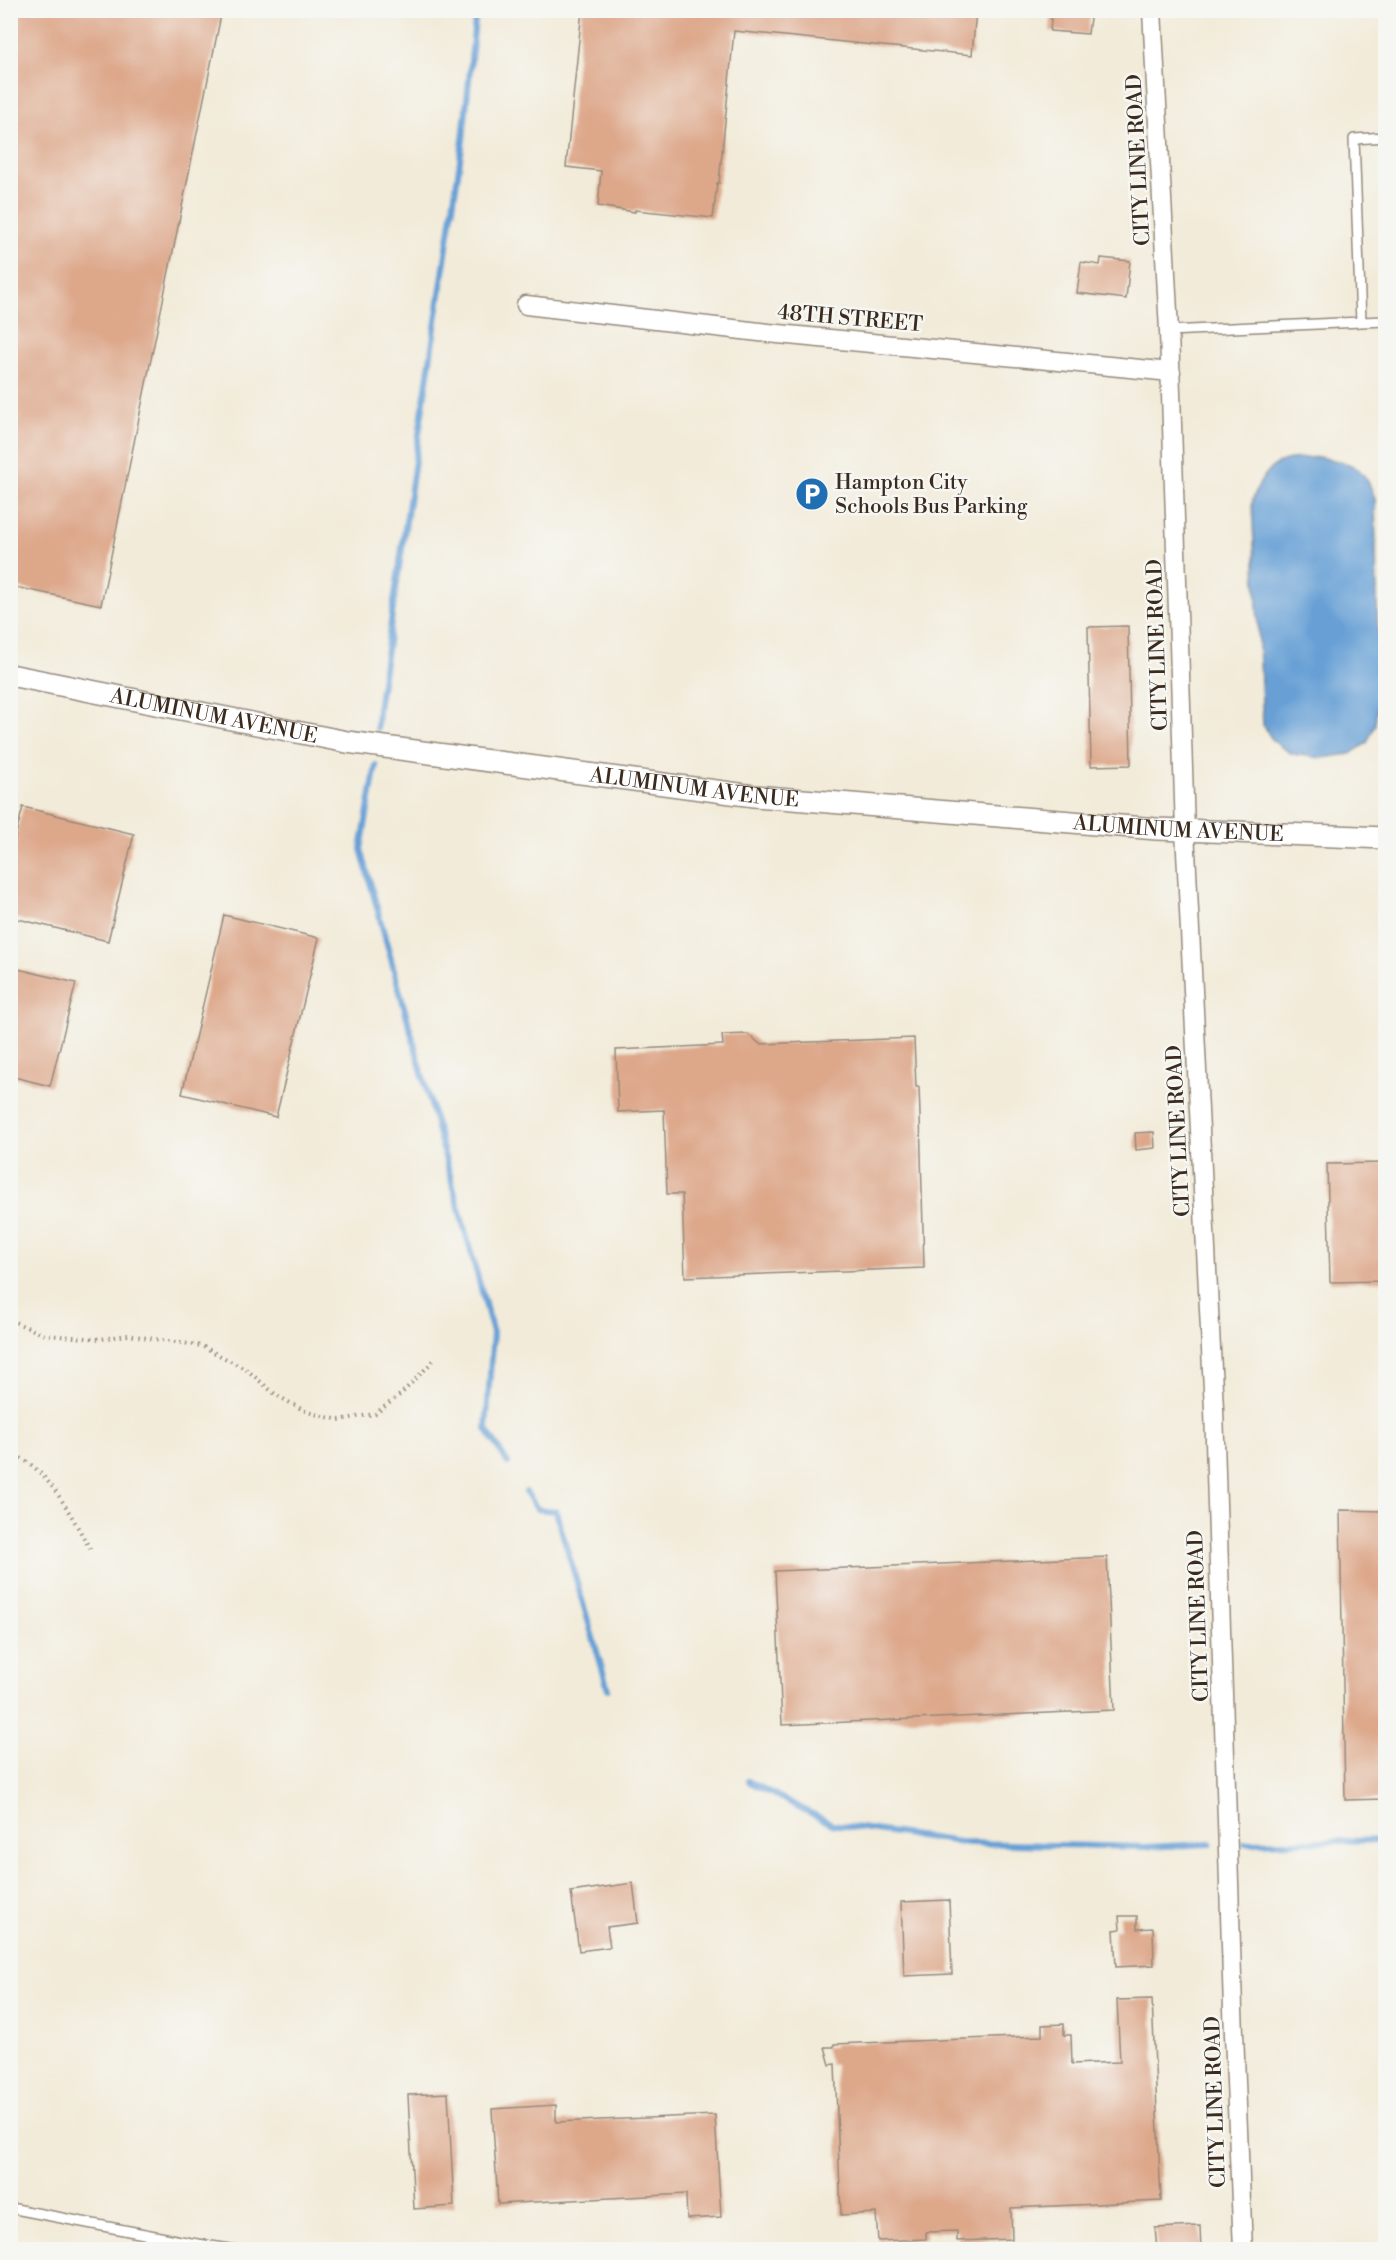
<svg xmlns="http://www.w3.org/2000/svg" width="1396" height="2260" font-family="'Libre Bodoni',serif">
	<style>
		.water { fill: #67a0d6; stroke: #51657a; stroke-width: 1.5 }
		.lines { fill: none; stroke-linecap: round; stroke-linejoin: round }
		.stream { stroke: #67a0d6; stroke-width: 6 }
		.building { fill: #dda78a }
		.service-casing { stroke: #968a7c; stroke-width: 12 }
		.minor-casing { stroke: #968a7c; stroke-width: 21 }
		.tertiary-casing { stroke: #968a7c; stroke-width: 24 }
		.path { stroke: #968a7c; stroke-width: 4; stroke-dasharray: 1.5 4.5; stroke-linecap: butt }
		.service { stroke: #fff; stroke-width: 9 }
		.minor { stroke: #fff; stroke-width: 18 }
		.tertiary { stroke: #fff; stroke-width: 21 }
		.labels { text-anchor: middle; stroke-width: 5; stroke-linejoin: round; paint-order: stroke }
		.street-label { font-size: 21px; fill: #3b2a1e; stroke: #f6f6f2 }
		.poi-label { font-size: 21px; fill: #3b2a1e; stroke: #f6f6f2; text-anchor: start }
	</style>
	<rect width="100%" height="100%" fill="#f6f6f2"/>
	<filter id="ink" filterUnits="userSpaceOnUse"><feTurbulence type="fractalNoise" baseFrequency=".0167" numOctaves="2"/><feDisplacementMap in="SourceGraphic" scale="12" xChannelSelector="R" yChannelSelector="G"/><feConvolveMatrix kernelMatrix="1 2 1 2 8 2 1 2 1" color-interpolation-filters="sRGB"/></filter>
	<filter id="wash" filterUnits="userSpaceOnUse"><feTurbulence type="fractalNoise" baseFrequency=".008" numOctaves="4" result="noise"/><feDisplacementMap in="SourceGraphic" scale="24" xChannelSelector="R" yChannelSelector="G"/><feGaussianBlur stdDeviation="1.35" result="paint"/><feColorMatrix in="noise" values="0 0 0 0 0 0 0 0 0 0 0 0 0 0 0 0 0 1.4 0 .05"/><feComposite in="paint" operator="in"/></filter>
	<g filter="url(#wash)">
		<rect width="100%" height="100%" fill="#f2ebd9"/>
		<path class="water" d="M1319,457c34,7 45,7 56,42l4,193 -4,33 -8,18 -17,11 -28,4 -30,-4 -19,-13 -10,-16 -11,-222c4,-16 15,-38 34,-43 10,-2 23,-2 33,-3z"/>
		<g class="lines">
			<path class="stream" d="M377,728l1,-19 85,-569 13,-130
				M376,765l-15,84 132,484 -7,96 22,34
				M526,1492l11,17 19,2 52,178
				M748,1781l84,43 135,19 178,4 66,-3
				M1245,1843l141,-3"/>
		</g>
		<g id="blocks">
			<path class="building" d="M10,10h212l-121,595 -91,-19z
				M582,10h394l-4,45 -238,-24 -15,152h-2l-4,35 -78,-8v2l-37,-6 3,-35 -35,-4z
				M1052,10h39l-3,24 -38,-3z
				M1101,258l29,3 -4,38 -49,-6 4,-31 19,3z
				M1128,626l3,139 -40,1 -3,-139z
				M23,807l111,27 -26,107 -98,-24v-60z
				M224,915l95,23 -43,179 -94,-23z
				M10,967l66,16 -26,103 -40,-10z
				M748,1034l12,10 154,-6 2,49h3l1,28 4,153 -239,9 -3,-83h-15l-3,-84 -46,2 -2,-62 107,-5 -1,-10z
				M1154,1132l1,16 -19,2 -1,-17z
				M1386,1163v118l-56,1 -3,-118z
				M1340,1510l46,1v288l-41,1z
				M1107,1557l7,153 -332,15 -7,-154z
				M633,1883l5,40 -31,4 3,20 -31,4 -8,-59z
				M949,1900l3,74 -48,2 -3,-74z
				M1119,1916h18v13l16,-1 1,37 -38,2 -2,-37 6,-1z
				M1152,1999l9,202 -150,7 1,31 -55,2v-10l-31,1v7l-48,2 -2,-28 -35,2 -6,-151 -5,1 -5,-18h9v-3l208,-8v-11l22,-1v11h7l1,29 48,-2 -3,-62z
				M448,2093l6,113 -40,3 -6,-114z
				M556,2105v17l159,-7 6,102 -34,2 -1,-25 -188,10 -6,-95z
				M1200,2226l1,24h-44l-2,-22z"/>
		</g>
	</g>
	<g filter="url(#ink)">
		<use href="#blocks" fill-opacity="0" stroke="#968a7c" stroke-width="1.5"/>
		<g class="lines">
			<defs>
				<path id="service" d="M1386,137l-32,2 7,183 25,-1
					M1169,331l192,-9
					M10,2208l181,35 46,7"/>
				<path id="minor" d="M1152,10l17,321 16,500 29,578 19,600 10,241
					M526,305l242,28 403,39"/>
				<g id="tertiary">
					<path id="s1" d="M10,675l337,67 407,54 403,33 229,9"/>
				</g>
			</defs>
			<use href="#service" class="service-casing"/>
			<use href="#minor" class="minor-casing"/>
			<use href="#tertiary" class="tertiary-casing"/>
			<path class="path" d="M10,1320l35,15 56,4 27,-4 74,11 45,24 29,25 31,17 32,8 36,-6 26,-20 35,-36
				M10,1453c39,13 62,66 82,99"/>
			<use href="#service" class="service"/>
			<use href="#minor" class="minor"/>
			<use href="#tertiary" class="tertiary"/>
		</g>
	</g>
	<defs>
		<symbol id="parking-disc" viewBox="-11 -11 22 22"><circle r="9.5" fill="#1f6fb2" stroke="#f6f6f2"/><path d="M-3.5-5.5H1a3.5 3.5 0 0 1 0 7H-1V5.5H-3.5ZM-1-3.4V-.6H.8a1.4 1.4 0 0 0 0-2.8Z" fill="#fff"/></symbol>
	</defs>
	<g fill-rule="evenodd">
		<use href="#parking-disc" x="793" y="475" width="38" height="38"/>
	</g>
	<g class="labels">
		<g class="street-label">
			<text transform="translate(1138 160) rotate(-93)" y="7">CITY LINE ROAD</text>
			<text transform="translate(850 318) rotate(5)" y="7">48TH STREET</text>
			<text transform="translate(1157 645) rotate(-92)" y="7">CITY LINE ROAD</text>
			<text dy="7" stroke="none"><textPath href="#s1" startOffset="208">ALUMINUM AVENUE</textPath></text>
			<text dy="7" stroke="none"><textPath href="#s1" startOffset="694">ALUMINUM AVENUE</textPath></text>
			<text dy="7" stroke="none"><textPath href="#s1" startOffset="1180">ALUMINUM AVENUE</textPath></text>
			<text transform="translate(1178 1131) rotate(-93)" y="7">CITY LINE ROAD</text>
			<text transform="translate(1198 1616) rotate(-92)" y="7">CITY LINE ROAD</text>
			<text transform="translate(1215 2102) rotate(-92)" y="7">CITY LINE ROAD</text>
		</g>
		<g class="poi-label">
			<text x="835" y="489">Hampton City<tspan x="835" dy="24">Schools Bus Parking</tspan></text>
		</g>
	</g>
	<rect width="1396" height="2260" fill="none" stroke="#f6f6f2" stroke-width="36"/>
</svg>
